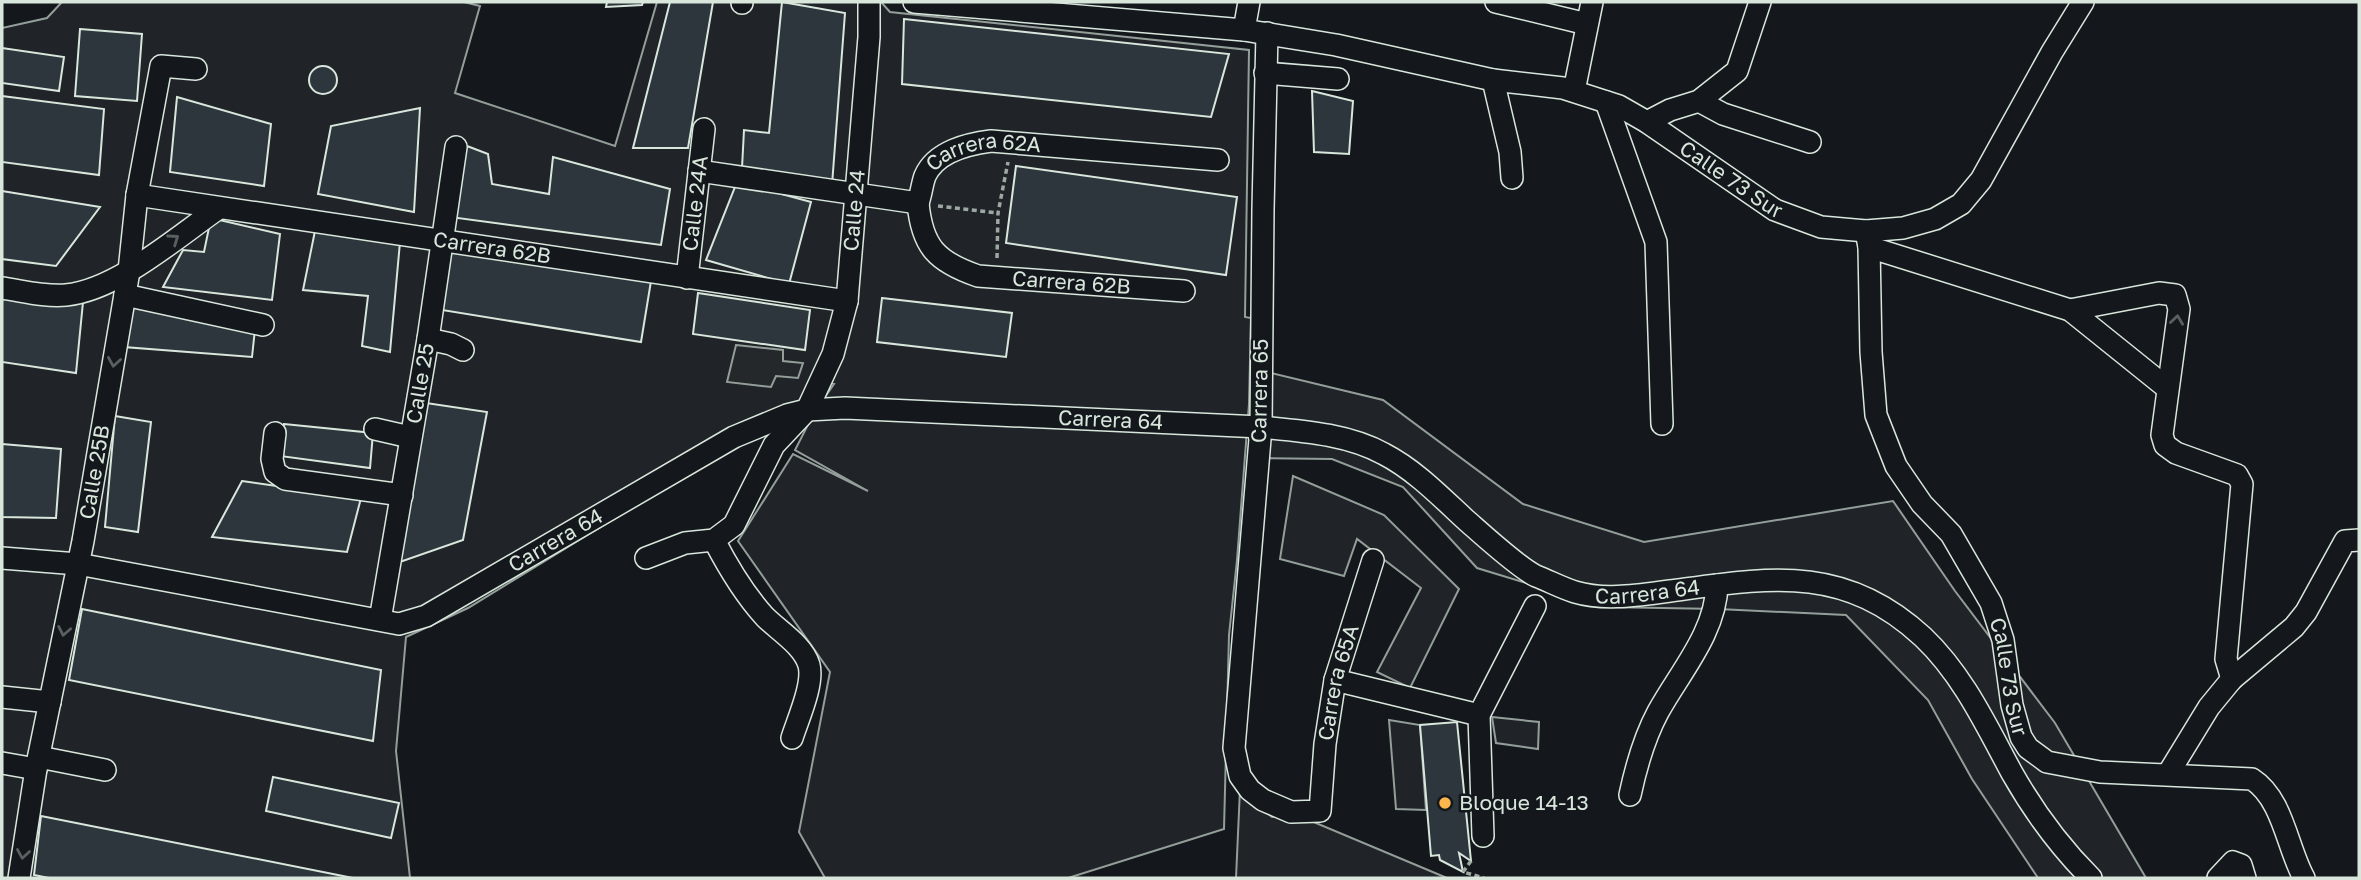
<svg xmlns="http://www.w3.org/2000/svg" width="2361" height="880" font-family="'Golos Text',sans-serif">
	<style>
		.green { fill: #202428; stroke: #939e99; stroke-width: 2 }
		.parking { fill: #24282b; stroke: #939e99; stroke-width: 2 }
		.building { fill: #2c363c; stroke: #d8e6dc; stroke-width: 2 }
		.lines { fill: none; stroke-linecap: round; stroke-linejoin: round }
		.minor-casing { stroke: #d8e6dc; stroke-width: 24 }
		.path { stroke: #9da8a2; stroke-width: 3.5; stroke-dasharray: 5 3.5; stroke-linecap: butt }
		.minor { stroke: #14181c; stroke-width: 21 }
		.oneway { stroke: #59605f }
		.poi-dot { fill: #ffb74d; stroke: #14181c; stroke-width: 2.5 }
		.labels { text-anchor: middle; stroke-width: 5; stroke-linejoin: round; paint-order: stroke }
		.street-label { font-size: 21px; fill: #d8e6dc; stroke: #14181c }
		.poi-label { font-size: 21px; fill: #d8e6dc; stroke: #14181c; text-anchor: start }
	</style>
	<rect width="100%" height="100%" fill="#14181c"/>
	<path class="green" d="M62,2h402l16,4 -25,87 160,53 42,-144h224l9,10 359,38 -4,267 6,1 -2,86 -12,156 -8,75 -5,194 -156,49h-243l-26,-46 31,-160 -92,-131 55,-87 75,37 -73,-41 19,-37 20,-29 -14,-2 -30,59 -36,-8 -286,175 -62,29 -10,114 14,127h-408v-850l45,-10z
		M1254,369l129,31 140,104 121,38 249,-41 62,90 100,132 91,155h-108l-66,-99 -44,-79 -82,-85 -128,-6 -113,-2 -128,-39 -74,-81 -71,-28 -83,-1z
		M1293,476l91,39 75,74 -49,99 -33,-16 44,-84 -64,-49 -13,37 -64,-17z
		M1492,717l47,5 -1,27 -42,-6z
		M1389,720l31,5 6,85 -30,-1z
		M1240,789l32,28 25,-2 150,63h-211z"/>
	<path class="parking" d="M736,345l47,5v11l20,2 -5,15 -22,-2 -5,11 -44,-5z"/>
	<path class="building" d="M607,2h36l-1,3 -36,2z
		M670,2h43l-25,146h-55z
		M782,2l63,11 -13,172 -90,-17 2,-38 25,3z
		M904,19l325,35 -18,63 -309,-33z
		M80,29l62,5 -5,67 -62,-5z
		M2,48l62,9 -5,34 -57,-8z
		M309 80a14 14 0 1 1 28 0a14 14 0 1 1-28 0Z
		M1312,91l41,10 -4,53 -35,-2z
		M2,96l102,13 -5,66 -97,-13z
		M177,97l94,27 -7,62 -94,-14z
		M420,108l-6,104 -96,-18 13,-68z
		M467,146l21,8 4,30 57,10 4,-37 117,32 -9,56 -211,-28z
		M1016,166l221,31 -11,78 -220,-32z
		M737,182l74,20 -22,82 -83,-24z
		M2,191l98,16 -44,59 -54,-7z
		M211,218l69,16 -8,66 -109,-13 20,-37 21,2z
		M316,226l84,16 -10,110 -28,-6 6,-50 -65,-6z
		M450,245l202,30 -11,67 -199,-32z
		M2,290l81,12 -7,71 -74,-11z
		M698,293l112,17 -5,40 -112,-16z
		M882,298l130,15 -6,44 -129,-15z
		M132,301l123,28 -3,28 -128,-10z
		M426,403l61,9 -24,128 -66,23z
		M115,416l36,6 -13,110 -33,-5z
		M284,424l89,9 -3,35 -90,-12z
		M2,444l59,5 -5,69 -54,-1z
		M242,481l119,17 -14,54 -135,-15z
		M82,609l299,61 -8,71 -304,-61z
		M1457,722l14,139 -12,-8 4,19 -23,-12 -1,-5 -8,1 -11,-131z
		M273,777l126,26 -8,35 -125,-27z
		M41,816l312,62h-304l-15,-3z"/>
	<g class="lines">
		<defs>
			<g id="minor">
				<path id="s1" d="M914,2l330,28 92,15 157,35 70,8 56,18 28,16 128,88 46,17 45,4 37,-3 32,-9 26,-15 20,-24 71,-128 31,-50"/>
				<path d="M1496,2l91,22"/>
				<path d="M742,3v-1"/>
				<path d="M1244,30l5,-28"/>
				<path id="s2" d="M1267,33l-4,176 -2,218 -27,321 6,28 10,14 13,10 28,12 29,-1 5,-67 10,-64 38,-120"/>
				<path d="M1265,73l73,6"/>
				<path d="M1493,80l17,72 2,26"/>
				<path d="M1574,91l18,-89"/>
				<path d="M1699,101l24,13 87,28"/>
				<path d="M1606,102l50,140 6,182"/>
				<path d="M1647,122l23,-12 29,-9 38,-30 23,-69"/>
				<path id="s3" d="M699,171l219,32c3,-8 4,-19 7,-27 11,-25 43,-32 66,-35l227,19"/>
				<path id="s4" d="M137,195l710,106"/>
				<path id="s5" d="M918,203c4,44 19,59 60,73l206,15"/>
				<path id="s6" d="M1866,231l3,16 2,105 5,63 20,51 26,38 29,30 40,69 12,37 9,65 9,32 7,11 19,14 53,10 152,7c31,20 35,68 52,99"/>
				<path d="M1869,247l201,63 97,78"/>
				<path id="s7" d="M687,278l17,-149"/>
				<path d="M2,288c21,3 43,9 64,7 51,-5 111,-58 153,-87"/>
				<path d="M125,295l138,30"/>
				<path d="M2070,310l89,-17 16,2 4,14 -17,126 3,10 11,8 61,22 5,9 -16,175 6,20"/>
				<path d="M428,339l23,5 12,6"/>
				<path d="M375,429l35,8"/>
				<path d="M275,433l-3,26 3,13 10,7 117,16"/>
				<path d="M714,540c14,27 30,54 51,77 14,14 38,28 44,48 5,19 -11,54 -17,73"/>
				<path id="s8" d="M2,558l76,6 321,60 27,-8 308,-179 53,-22 20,-5 38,-2 416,19c41,4 87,7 123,27 31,16 57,43 82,66 16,14 53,48 70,56 13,5 26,12 39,16 30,9 64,3 95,-1 98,-13 173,-28 253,46 40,38 63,88 89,136 21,37 49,75 79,105"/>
				<path id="s9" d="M646,558l39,-15 29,-3 20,-15 40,-80 33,-35 26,-56 14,-53 22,-264v-35"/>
				<path id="s10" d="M380,620l48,-281 28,-192"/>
				<path d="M1335,680l144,35"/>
				<path d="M2,697l48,5"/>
				<path d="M39,757l66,13"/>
				<path d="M2,763l34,6"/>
				<path d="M2168,774l41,-67 23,-28 62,-52 12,-15 39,-71 14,-1"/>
				<path d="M1630,795c6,-28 14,-57 28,-83 22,-40 58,-80 59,-127"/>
				<path d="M1483,836l-4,-121 56,-109"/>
				<path id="s11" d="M19,878l17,-109 47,-228 46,-270 8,-76 24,-129 35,3"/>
				<path d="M2218,878l15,-16 8,3 4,13"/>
			</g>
		</defs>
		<use href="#minor" class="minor-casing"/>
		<path class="path" d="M938,206l60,7
			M997,258l1,-45 10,-51
			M1471,861l-8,11 21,6"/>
		<use href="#minor" class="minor"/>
	</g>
	<defs><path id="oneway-chevron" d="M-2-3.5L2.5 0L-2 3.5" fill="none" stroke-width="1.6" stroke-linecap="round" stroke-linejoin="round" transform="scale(1.75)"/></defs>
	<g class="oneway">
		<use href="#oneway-chevron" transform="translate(174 239) rotate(-35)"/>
		<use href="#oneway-chevron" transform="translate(2177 320) rotate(-82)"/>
		<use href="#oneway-chevron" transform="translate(114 362) rotate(99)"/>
		<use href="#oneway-chevron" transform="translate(64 631) rotate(101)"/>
		<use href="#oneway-chevron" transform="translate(23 854) rotate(99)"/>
	</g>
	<circle class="poi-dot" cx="1445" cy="803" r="7"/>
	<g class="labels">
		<g class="street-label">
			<text dy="7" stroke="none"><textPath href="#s3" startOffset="318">Carrera 62A</textPath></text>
			<text dy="7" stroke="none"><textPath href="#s1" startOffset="849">Calle 73 Sur</textPath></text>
			<text dy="7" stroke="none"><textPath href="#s7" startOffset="75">Calle 24A</textPath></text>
			<text dy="7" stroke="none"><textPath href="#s9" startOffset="441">Calle 24</textPath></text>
			<text dy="7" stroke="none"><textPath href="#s4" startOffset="359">Carrera 62B</textPath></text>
			<text dy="7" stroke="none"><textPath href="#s5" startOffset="196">Carrera 62B</textPath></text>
			<text dy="7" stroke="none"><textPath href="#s10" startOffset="240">Calle 25</textPath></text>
			<text transform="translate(1260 391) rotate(-89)" y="7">Carrera 65</text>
			<text dy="7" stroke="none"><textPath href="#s8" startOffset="1169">Carrera 64</textPath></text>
			<text dy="7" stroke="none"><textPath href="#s11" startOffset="413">Calle 25B</textPath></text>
			<text dy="7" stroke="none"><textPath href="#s8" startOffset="581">Carrera 64</textPath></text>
			<text dy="7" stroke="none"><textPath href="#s8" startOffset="1757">Carrera 64</textPath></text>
			<text dy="7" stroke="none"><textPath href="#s6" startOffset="483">Calle 73 Sur</textPath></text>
			<text dy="7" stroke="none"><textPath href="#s2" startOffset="968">Carrera 65A</textPath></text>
		</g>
		<g class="poi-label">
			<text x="1459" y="810">Bloque 14-13</text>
		</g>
	</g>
	<rect width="2361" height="880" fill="none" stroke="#d8e6dc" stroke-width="7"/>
</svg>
